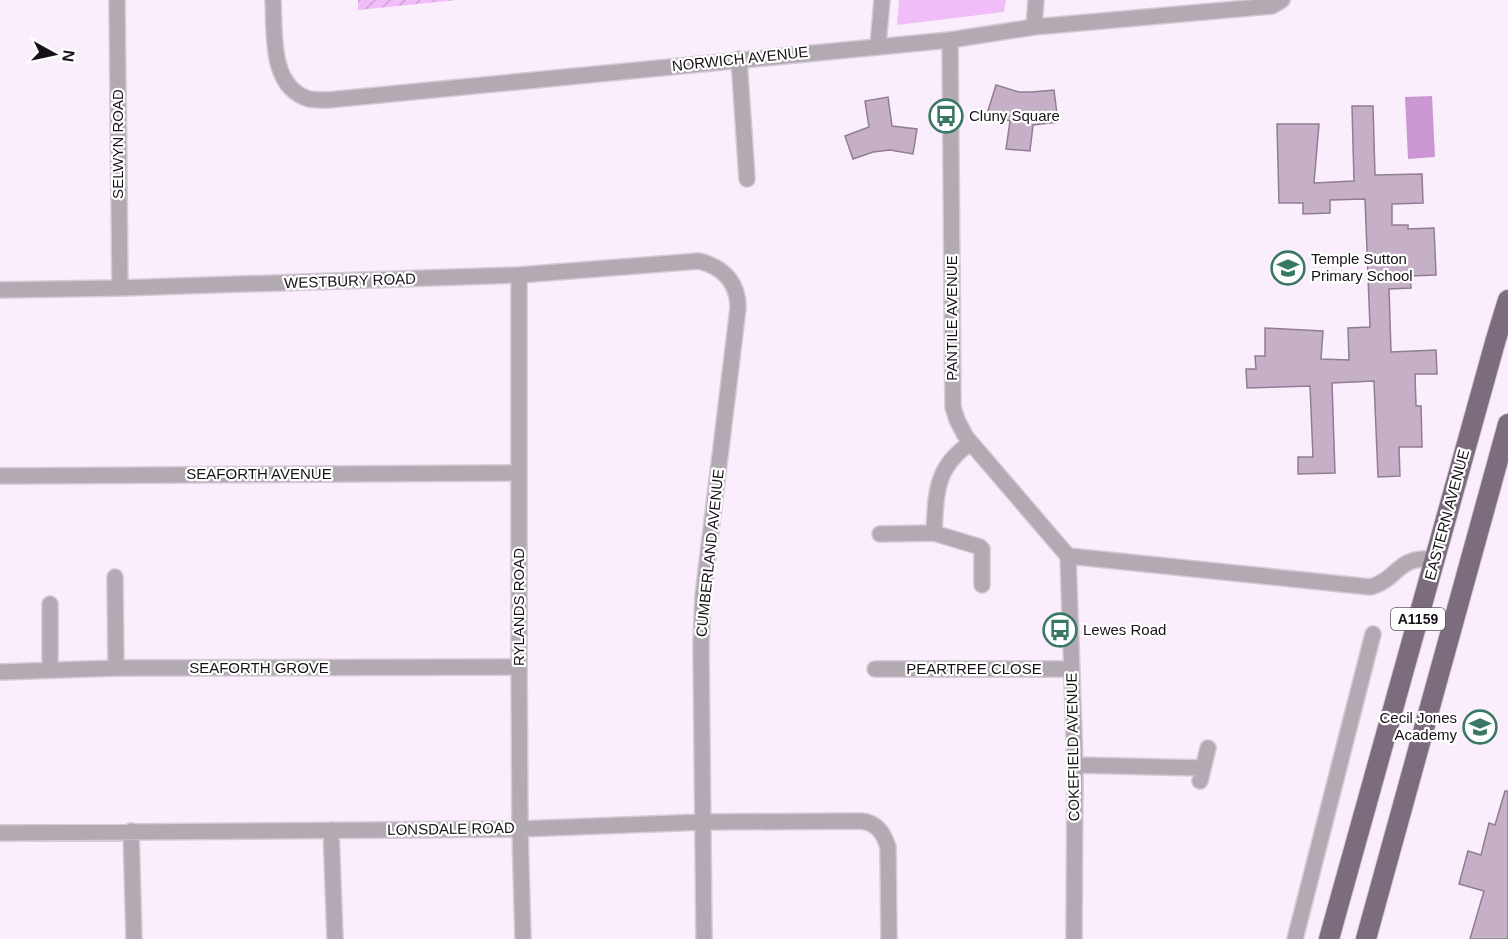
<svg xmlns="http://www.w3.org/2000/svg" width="1508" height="939" font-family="Arial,sans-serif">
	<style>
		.park { fill: #f1bdf8 }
		.garden { fill: url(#garden-furrows) }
		.water { fill: #ca97d2 }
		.building { fill: #c6b0c8; stroke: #907c93; stroke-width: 1.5 }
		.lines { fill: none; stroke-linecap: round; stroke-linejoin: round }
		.minor-casing { stroke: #d6cad8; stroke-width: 18 }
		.major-casing { stroke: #d6cad8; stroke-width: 22 }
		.minor { stroke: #b2a9b3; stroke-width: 15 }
		.major { stroke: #7c6c7e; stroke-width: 20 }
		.labels { text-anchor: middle; stroke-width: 4.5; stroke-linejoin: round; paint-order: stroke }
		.shield { fill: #fff; stroke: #5d585e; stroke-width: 1.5 }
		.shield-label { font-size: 14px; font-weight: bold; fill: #181119 }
		.street-label { font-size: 15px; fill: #181119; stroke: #fff }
		.poi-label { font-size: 15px; fill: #181119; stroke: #fff; text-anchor: start }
	</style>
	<defs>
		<pattern id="garden-furrows" width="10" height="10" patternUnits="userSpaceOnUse" patternTransform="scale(1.5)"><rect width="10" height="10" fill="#f1bdf8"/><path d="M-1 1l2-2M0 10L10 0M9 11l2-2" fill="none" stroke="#cea1d4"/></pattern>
	</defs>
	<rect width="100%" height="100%" fill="#faedfc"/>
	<path class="park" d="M899,0h107l-2,12 -107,13z"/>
	<path class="garden" d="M358,0h99l-99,10z"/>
	<path class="water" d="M1432,96l3,61 -27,2 -3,-62z"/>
	<path class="building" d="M996,85l23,7h13l22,-2 4,32 -25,3 -3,26 -24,-2 4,-28 -23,-7z
		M888,97l4,29 25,3 -4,25 -23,-4 -17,2 -20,7 -8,-23 24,-9 -4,-26z
		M1352,106h21l2,69 47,-1 1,29 -31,1v21h16v4l26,-1 2,47 -26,1 1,12 -22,1 2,63 45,-2 1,24h-22l1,32h5l1,41h-23l1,29 -22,1 -4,-96 -42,2 3,90 -37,1v-17h15l-3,-71 -63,2 -1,-19h10l-1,-13h10v-28l58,3 -2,28 28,1 -1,-32 22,-1 -5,-128 -35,1v13l-27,1v-11h-24l-2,-79h42l-5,59 40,-2z
		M1505,791h3v148h-38l14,-48 -25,-7 9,-33 13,4 8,-32 6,2z"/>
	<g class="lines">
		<defs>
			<path id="minor" d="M117,0l3,288
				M273,0c2,33 -4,87 36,99 6,1 13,1 19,1l622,-60 84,-13 238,-21 10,-6
				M1034,27l2,-27
				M950,40l3,367 4,13 9,17 102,119
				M878,45l4,-45
				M739,59l8,120
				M519,275v392l1,162 3,110
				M0,290l120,-2 399,-13 180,-14c24,6 39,21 39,47l-35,288 -2,49 3,294
				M0,476l518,-3
				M934,533c2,-39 1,-67 37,-90
				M880,534l54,-1 46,14 2,2v36
				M1068,556l7,209 -1,174
				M1068,556l303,31c30,-10 24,-30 63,-28
				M115,577l1,91
				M50,604v66
				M875,669h197
				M0,672l116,-4 403,-1
				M1075,765l128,3
				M1200,781l8,-33
				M331,830l4,109
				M131,831l3,108
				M0,833l520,-4 183,-7 158,-1c16,2 22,11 27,26l1,92
				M1295,939l78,-305"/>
			<path id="major" d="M1329,939l167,-600 12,-39
				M1366,939l142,-515"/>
		</defs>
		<use href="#minor" class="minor-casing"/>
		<use href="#major" class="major-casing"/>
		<use href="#minor" class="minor"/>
		<use href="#major" class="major"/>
	</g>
	<defs>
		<symbol id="bus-ring" viewBox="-11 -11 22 22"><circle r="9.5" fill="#fff" stroke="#397866" stroke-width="1.5"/><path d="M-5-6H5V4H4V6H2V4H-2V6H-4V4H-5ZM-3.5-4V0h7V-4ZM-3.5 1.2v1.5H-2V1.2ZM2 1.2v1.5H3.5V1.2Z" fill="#397866"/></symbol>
		<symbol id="school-ring" viewBox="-11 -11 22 22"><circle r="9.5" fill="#fff" stroke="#397866" stroke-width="1.5"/><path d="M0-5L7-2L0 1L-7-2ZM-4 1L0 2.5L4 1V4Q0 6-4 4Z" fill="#397866"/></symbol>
	</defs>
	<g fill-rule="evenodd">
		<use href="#bus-ring" x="927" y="97" width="38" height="38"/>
		<use href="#school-ring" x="1269" y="249" width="38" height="38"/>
		<use href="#bus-ring" x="1041" y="611" width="38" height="38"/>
		<use href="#school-ring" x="1461" y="708" width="38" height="38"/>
	</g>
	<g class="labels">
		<rect class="shield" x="1391" y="608" width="54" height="22" rx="4.5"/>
		<g class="shield-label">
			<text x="1418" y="624">A1159</text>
		</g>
		<g class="street-label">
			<text transform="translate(740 59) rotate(-6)" y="5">NORWICH AVENUE</text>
			<text transform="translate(118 144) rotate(-90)" y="5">SELWYN ROAD</text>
			<text transform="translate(350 281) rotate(-2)" y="5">WESTBURY ROAD</text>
			<text transform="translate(952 318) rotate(-90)" y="5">PANTILE AVENUE</text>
			<text x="259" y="479">SEAFORTH AVENUE</text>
			<text transform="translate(1447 515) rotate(-75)" y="5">EASTERN AVENUE</text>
			<text transform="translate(710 553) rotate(-84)" y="5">CUMBERLAND AVENUE</text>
			<text transform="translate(519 607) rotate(-90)" y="5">RYLANDS ROAD</text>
			<text x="259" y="673">SEAFORTH GROVE</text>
			<text x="974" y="674">PEARTREE CLOSE</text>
			<text transform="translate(1073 747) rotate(-91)" y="5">COKEFIELD AVENUE</text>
			<text transform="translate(451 829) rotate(-1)" y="5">LONSDALE ROAD</text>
		</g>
		<g class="poi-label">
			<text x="969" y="121">Cluny Square</text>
			<text x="1311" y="264">Temple Sutton<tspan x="1311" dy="17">Primary School</tspan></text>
			<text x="1083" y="635">Lewes Road</text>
			<text x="1457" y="723" text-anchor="end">Cecil Jones<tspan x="1457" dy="17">Academy</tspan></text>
		</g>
	</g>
	<g transform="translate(54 54) rotate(98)" stroke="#ffffff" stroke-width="4.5" paint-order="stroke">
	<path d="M0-4.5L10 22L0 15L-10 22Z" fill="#181119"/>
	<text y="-9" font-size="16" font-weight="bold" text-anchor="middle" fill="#181119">N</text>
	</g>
</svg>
